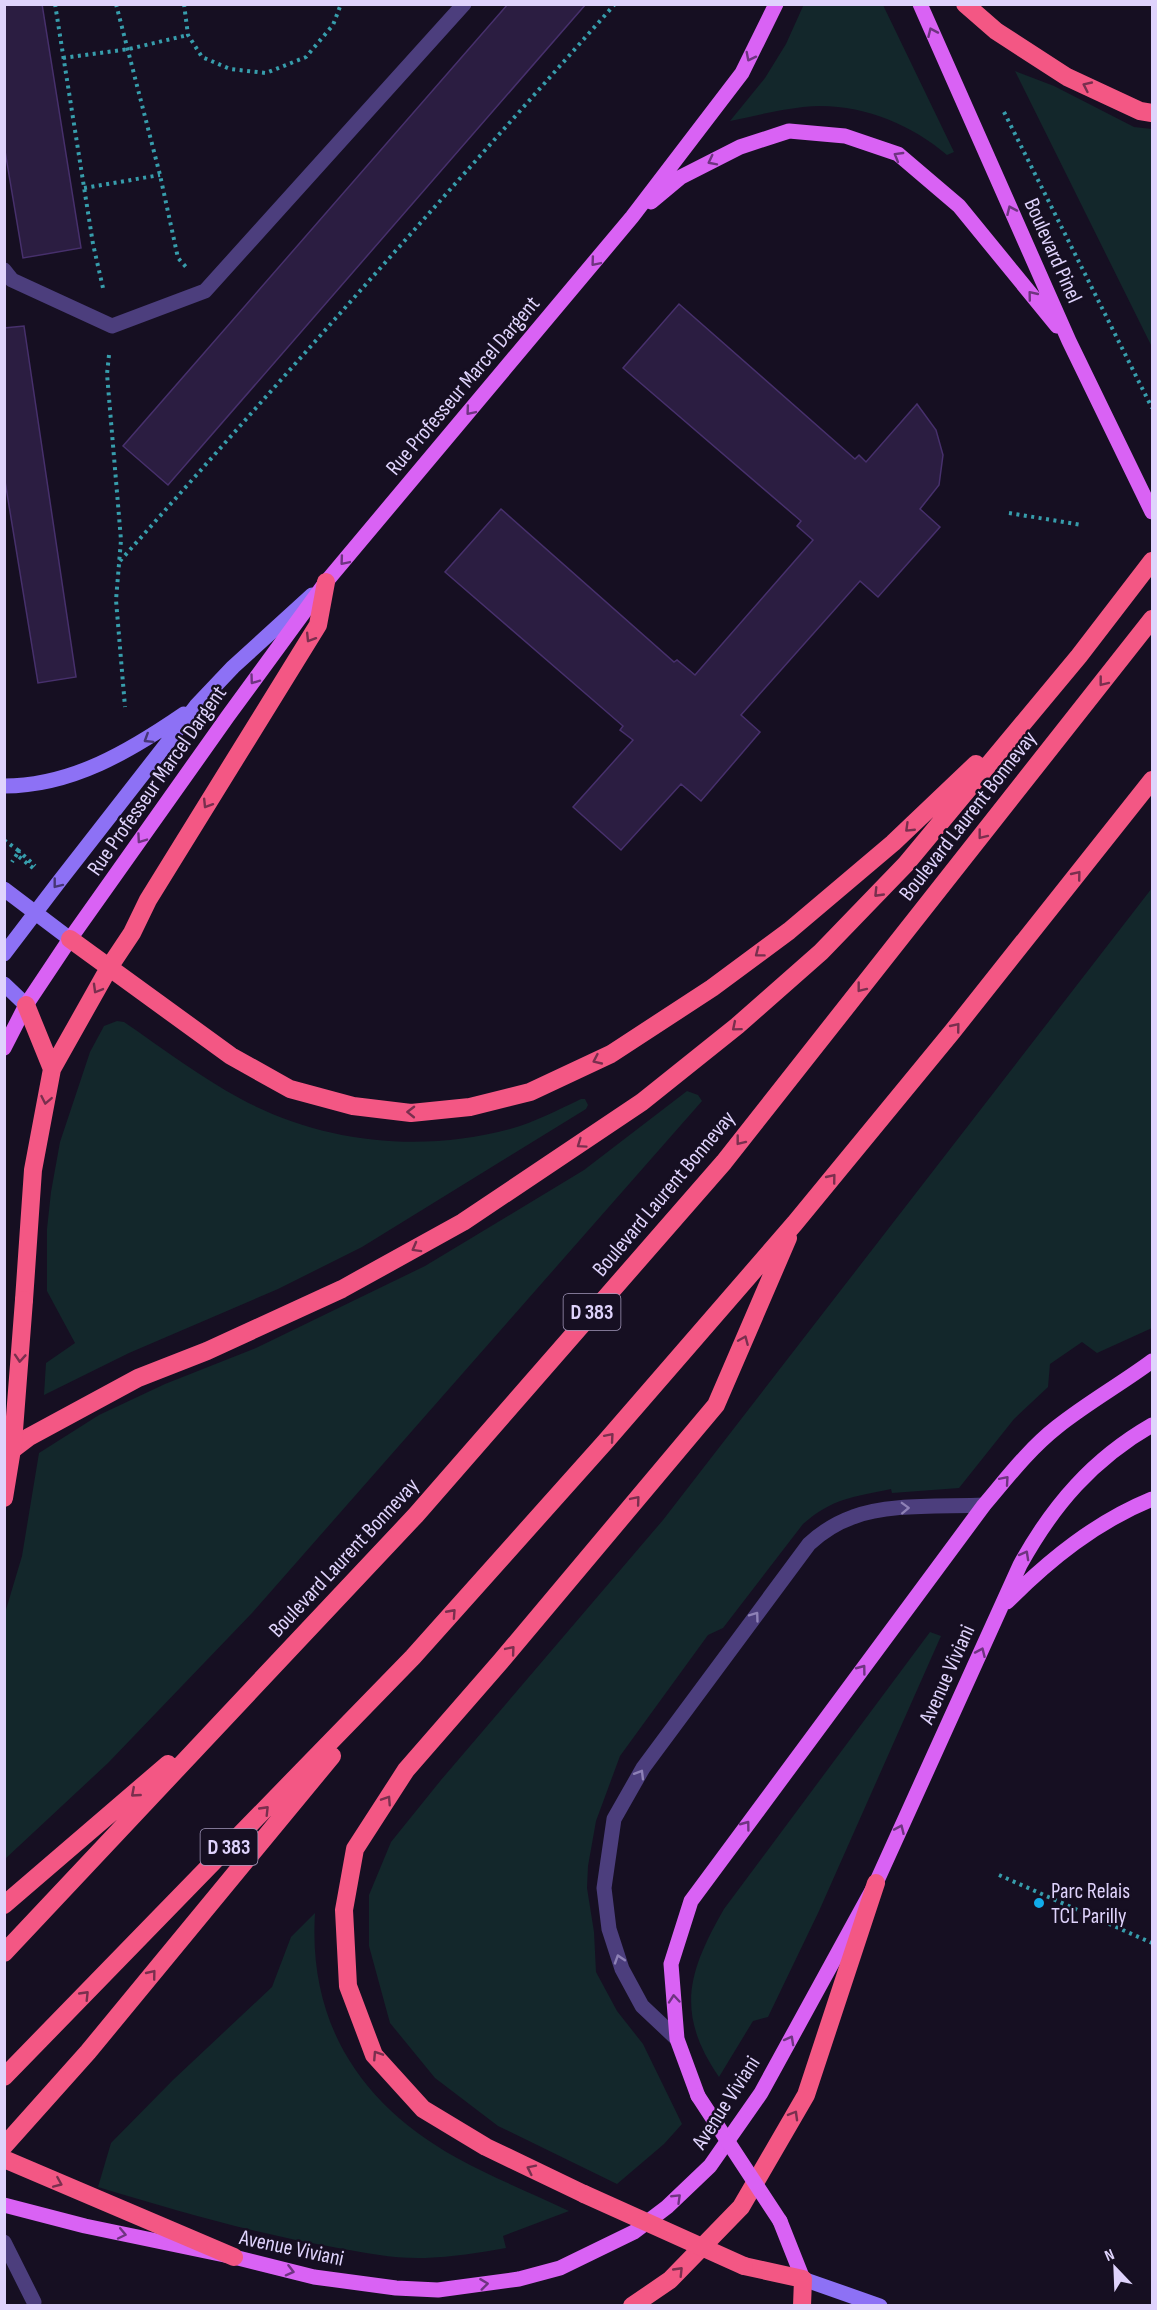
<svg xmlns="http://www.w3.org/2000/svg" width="1157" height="2310" font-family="'Sofia Sans Condensed',sans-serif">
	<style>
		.green { fill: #13272b }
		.building { fill: #2b1d41; stroke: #47306c; stroke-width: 1.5 }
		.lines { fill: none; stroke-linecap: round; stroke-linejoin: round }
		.path { stroke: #379dac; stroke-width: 4; stroke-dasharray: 3 4.5; stroke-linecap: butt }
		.lane { stroke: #4c3e7d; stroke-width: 15 }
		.secondary { stroke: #8d71f5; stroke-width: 15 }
		.primary { stroke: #d962f4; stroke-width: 15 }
		.highway { stroke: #f35784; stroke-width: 18 }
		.primary-bridge { stroke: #d962f4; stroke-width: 15 }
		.highway-bridge { stroke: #f35784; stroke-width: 18 }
		.oneway { stroke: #6e3480 }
		.oneway2 { stroke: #792f4e }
		.oneway3 { stroke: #463676 }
		.oneway4 { stroke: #8e81b6 }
		.poi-dot { fill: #11acea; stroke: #160f22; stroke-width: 2 }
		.labels { text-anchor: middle; stroke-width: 5; stroke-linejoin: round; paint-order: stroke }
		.shield { fill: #160f22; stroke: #a398bb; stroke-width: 1.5 }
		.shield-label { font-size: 21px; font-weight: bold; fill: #dfd3fc }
		.street-label { font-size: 22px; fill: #dfd3fc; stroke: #160f22 }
		.poi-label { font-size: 22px; fill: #dfd3fc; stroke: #160f22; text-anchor: start }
	</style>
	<rect width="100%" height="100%" fill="#160f22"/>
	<path class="green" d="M804,4l79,1 71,147 -7,3c-38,-33 -93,-54 -144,-48 -25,3 -49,9 -73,14l35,-43 21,-34z
		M1015,71l39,15 80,41 18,2v218z
		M1152,888v440l-55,25 -15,-11 -32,22 -2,23 -34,32 -55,69 -67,5 -1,-4c-38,8 -58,9 -88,35l-80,104 -15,7 -88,121 -24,65 -8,45 -1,22 7,44 2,40 21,39 26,33 39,80 -18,20 -47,40 -119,-58 -63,-48 -45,-55 -21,-77v-51l22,-53 50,-62 222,-260z
		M117,1021l7,1c38,26 76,55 117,77 82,44 180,54 269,30 25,-7 48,-19 71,-30h4l3,6 -2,4 -224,138 -84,42 -149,64 -85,42 2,-32 29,-20 -28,-52v-62l4,-37 9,-50 30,-90 14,-26z
		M687,1091l11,4 4,6 -450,512 -144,150 -103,96v-246l17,-57 17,-103 60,-38 66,-31 91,-36 169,-82 159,-96z
		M930,1632l11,4 -122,275 -51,106 -15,4 -34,56c-44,-64 -31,-105 5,-168z
		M315,1913c-7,111 46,192 142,245 36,20 75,35 112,53l-66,25 3,12c-27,5 -54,9 -81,10 -29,1 -59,-5 -87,-10 -82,-14 -161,-37 -240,-61l13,-44 62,-63 99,-93 19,-50z"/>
	<path class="building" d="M4,4h38l39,244 -58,10 -19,-113z
		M508,4h78l-418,481 -45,-39z
		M679,304l176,155 4,-4 7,7 51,-58 19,26 7,25 -4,30 -19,24 20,18 -62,70 -18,-16 -119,134 19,17 -59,69 -20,-17 -60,66 -48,-43 60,-67 -13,-10 3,-4 -178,-154 56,-63 173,153 3,-2 18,15 118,-135 -16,-14 4,-5 -178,-153z
		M24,326l52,351 -38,6 -34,-208v-147z"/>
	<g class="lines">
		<path class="path" d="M55,4l38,240 10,44
			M116,4l44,171 18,83 8,9
			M184,4l4,31 14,22 28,12 36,4 40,-16 27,-32 8,-21
			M63,58l66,-9 59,-14
			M1004,112l148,296
			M84,188l76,-13
			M109,355l-2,19 14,166 -5,60 9,107
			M1009,513l73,12
			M120,561l495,-557
			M4,840l15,11 -7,11
			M33,868l-15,-12 1,-5 16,15
			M999,1875l153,68"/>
		<path class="lane" d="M4,270l8,10 100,46 93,-35 259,-287
			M677,2039l-35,-33 -20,-37 -13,-40 -5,-41 10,-69 29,-51 166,-224c13,-12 27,-21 44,-27 35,-14 92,-10 131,-12
			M4,2242l30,60"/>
		<path class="secondary" d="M4,786c68,0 126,-35 180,-72
			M4,889l66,50
			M4,954l54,-71 138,-177 37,-39 79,-72
			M4,984l22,21
			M803,2279l77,27"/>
		<path class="primary" d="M920,4l149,337 83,171
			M651,202l30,-25 59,-30 49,-16 56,5 53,18 61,52 98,120
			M4,1048l22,-43 44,-66 158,-223 98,-134 306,-365 110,-144 34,-69
			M1007,1602c43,-43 89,-80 145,-103
			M698,2096l-21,-57 -6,-75 20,-63 293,-396c23,-27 45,-56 73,-78 30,-24 64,-43 95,-66
			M4,2205l81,21 149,31 80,20 82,11 42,2 81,-11 41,-11 74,-36 33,-25 43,-41 51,-73 115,-210 144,-318c33,-60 73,-106 132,-140
			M780,2221l23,58"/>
		<path class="highway" d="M965,4l31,27 71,46 73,34 12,2
			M70,939l161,117 59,33 63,17 58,7 59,-6 60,-15 81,-38 101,-66 77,-57 104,-88 83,-79
			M52,1069l58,-103 22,-33 16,-33 170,-275 8,-43
			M24,1300l9,-130 19,-101 -26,-64
			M4,1456l25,-19 109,-59 69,-27 135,-62 121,-67 179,-120 95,-76 84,-74 85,-88 173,-208 73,-95
			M4,1905l164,-141
			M4,1953l412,-438 308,-353 428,-543
			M4,2077l409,-420 193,-216 189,-218 157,-191 200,-252
			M4,2146l84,-94 244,-296
			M4,2159l230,98
			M584,2194l-98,-47 -63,-38 -49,-54 -26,-69 -4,-76 11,-61 51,-79 95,-109 215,-256 72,-167
			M744,2266l59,13 -1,27
			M632,2306l38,-26 71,-73 65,-112 70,-212"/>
		<path class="primary-bridge" d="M698,2096l82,125"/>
		<path class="highway-bridge" d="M4,1498l9,-55 11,-143
			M584,2194l160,72"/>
	</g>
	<defs><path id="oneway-chevron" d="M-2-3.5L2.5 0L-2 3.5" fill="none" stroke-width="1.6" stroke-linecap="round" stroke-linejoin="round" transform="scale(1.5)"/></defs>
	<g class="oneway">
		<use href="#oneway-chevron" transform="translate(932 32) rotate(-114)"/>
		<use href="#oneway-chevron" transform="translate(750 57) rotate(117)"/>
		<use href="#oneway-chevron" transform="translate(898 156) rotate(-150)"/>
		<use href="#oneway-chevron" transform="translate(712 161) rotate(153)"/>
		<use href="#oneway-chevron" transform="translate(1011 210) rotate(-114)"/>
		<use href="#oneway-chevron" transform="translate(595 262) rotate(130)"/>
		<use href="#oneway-chevron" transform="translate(1032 295) rotate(-129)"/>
		<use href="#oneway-chevron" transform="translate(470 411) rotate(130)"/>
		<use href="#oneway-chevron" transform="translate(344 561) rotate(130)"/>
		<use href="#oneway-chevron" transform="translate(254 680) rotate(126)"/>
		<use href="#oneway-chevron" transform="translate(141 839) rotate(125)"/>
		<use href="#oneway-chevron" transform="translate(1005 1480) rotate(-49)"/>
		<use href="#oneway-chevron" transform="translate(1025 1555) rotate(-61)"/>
		<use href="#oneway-chevron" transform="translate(981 1652) rotate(-66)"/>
		<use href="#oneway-chevron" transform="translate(862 1669) rotate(-53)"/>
		<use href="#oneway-chevron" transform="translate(746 1825) rotate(-53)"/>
		<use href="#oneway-chevron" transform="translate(900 1829) rotate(-66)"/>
		<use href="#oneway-chevron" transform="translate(674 1999) rotate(-95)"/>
		<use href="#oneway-chevron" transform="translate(790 2040) rotate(-61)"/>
		<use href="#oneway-chevron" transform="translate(677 2198) rotate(-44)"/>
		<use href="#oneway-chevron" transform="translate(122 2234) rotate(12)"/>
		<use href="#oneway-chevron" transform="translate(290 2271) rotate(14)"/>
		<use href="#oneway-chevron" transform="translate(484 2284) rotate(-7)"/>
	</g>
	<g class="oneway2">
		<use href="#oneway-chevron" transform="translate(1087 86) rotate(-155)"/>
		<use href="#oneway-chevron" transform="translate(310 638) rotate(122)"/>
		<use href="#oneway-chevron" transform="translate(1103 682) rotate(128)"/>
		<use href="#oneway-chevron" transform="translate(207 804) rotate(122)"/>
		<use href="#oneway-chevron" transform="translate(909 828) rotate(136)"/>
		<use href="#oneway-chevron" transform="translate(982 835) rotate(128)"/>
		<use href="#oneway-chevron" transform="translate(1077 875) rotate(-51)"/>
		<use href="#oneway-chevron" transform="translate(878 893) rotate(134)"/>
		<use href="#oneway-chevron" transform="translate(759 953) rotate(143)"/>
		<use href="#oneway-chevron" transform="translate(861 988) rotate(128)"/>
		<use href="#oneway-chevron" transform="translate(97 989) rotate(120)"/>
		<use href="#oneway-chevron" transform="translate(736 1027) rotate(140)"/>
		<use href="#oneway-chevron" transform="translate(956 1027) rotate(-51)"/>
		<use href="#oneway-chevron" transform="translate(597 1060) rotate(155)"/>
		<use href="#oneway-chevron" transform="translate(46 1100) rotate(101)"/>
		<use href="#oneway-chevron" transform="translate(411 1112) rotate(-179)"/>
		<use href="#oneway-chevron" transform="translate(740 1141) rotate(128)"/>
		<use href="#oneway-chevron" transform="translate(581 1144) rotate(145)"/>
		<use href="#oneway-chevron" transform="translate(832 1178) rotate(-51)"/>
		<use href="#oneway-chevron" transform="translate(416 1248) rotate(151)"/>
		<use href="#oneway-chevron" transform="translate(744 1340) rotate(-67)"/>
		<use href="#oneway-chevron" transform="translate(20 1358) rotate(94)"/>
		<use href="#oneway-chevron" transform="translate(610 1437) rotate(-49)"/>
		<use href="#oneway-chevron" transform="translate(636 1500) rotate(-50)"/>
		<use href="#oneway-chevron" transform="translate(452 1613) rotate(-48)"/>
		<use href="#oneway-chevron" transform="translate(511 1650) rotate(-50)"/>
		<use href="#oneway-chevron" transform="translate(135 1793) rotate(139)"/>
		<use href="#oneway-chevron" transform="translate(387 1800) rotate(-57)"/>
		<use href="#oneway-chevron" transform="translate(265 1810) rotate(-46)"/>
		<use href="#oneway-chevron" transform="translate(152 1974) rotate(-51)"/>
		<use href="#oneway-chevron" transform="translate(85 1995) rotate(-46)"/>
		<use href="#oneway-chevron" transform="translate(377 2055) rotate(-123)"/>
		<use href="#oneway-chevron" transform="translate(794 2115) rotate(-60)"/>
		<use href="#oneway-chevron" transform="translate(531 2169) rotate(-154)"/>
		<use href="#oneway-chevron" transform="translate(58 2183) rotate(23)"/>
		<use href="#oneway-chevron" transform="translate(679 2271) rotate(-46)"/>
	</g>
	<g class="oneway3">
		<use href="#oneway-chevron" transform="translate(148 739) rotate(148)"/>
		<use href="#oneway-chevron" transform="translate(57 884) rotate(128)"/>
	</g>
	<g class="oneway4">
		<use href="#oneway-chevron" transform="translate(905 1508) rotate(-2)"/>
		<use href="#oneway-chevron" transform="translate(755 1616) rotate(-54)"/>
		<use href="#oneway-chevron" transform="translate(640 1774) rotate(-59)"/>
		<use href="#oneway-chevron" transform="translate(619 1959) rotate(-108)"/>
	</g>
	<circle class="poi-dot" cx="1039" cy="1903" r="6"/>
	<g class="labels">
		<g class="shield">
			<rect x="563.5" y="1294" width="57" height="36" rx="4.5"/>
			<rect x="200.5" y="1829" width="57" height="36" rx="4.5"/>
		</g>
		<g class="shield-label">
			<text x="592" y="1319">D 383</text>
			<text x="229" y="1854">D 383</text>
		</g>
		<g class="street-label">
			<text transform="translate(1054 250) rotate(66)" y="8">Boulevard Pinel</text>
			<text transform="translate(462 385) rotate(-50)" y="8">Rue Professeur Marcel Dargent</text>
			<text transform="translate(156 780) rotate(-55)" y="8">Rue Professeur Marcel Dargent</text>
			<text transform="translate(967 815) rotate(-52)" y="8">Boulevard Laurent Bonnevay</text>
			<text transform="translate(663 1193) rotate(-50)" y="8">Boulevard Laurent Bonnevay</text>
			<text transform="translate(343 1557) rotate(-47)" y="8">Boulevard Laurent Bonnevay</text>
			<text transform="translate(946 1674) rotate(-66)" y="8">Avenue Viviani</text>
			<text transform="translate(725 2102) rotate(-57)" y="8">Avenue Viviani</text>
			<text transform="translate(292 2247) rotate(12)" y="8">Avenue Viviani</text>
		</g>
		<g class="poi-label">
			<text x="1051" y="1898">Parc Relais<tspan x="1051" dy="25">TCL Parilly</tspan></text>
		</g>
	</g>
	<rect width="1157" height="2310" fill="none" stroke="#dfd3fc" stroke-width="12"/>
	<g transform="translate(1115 2268) rotate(337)" stroke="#160f22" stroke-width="4.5" paint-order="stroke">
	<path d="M0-4.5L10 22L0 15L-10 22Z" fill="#dfd3fc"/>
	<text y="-9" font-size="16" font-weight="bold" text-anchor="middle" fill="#dfd3fc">N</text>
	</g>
</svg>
